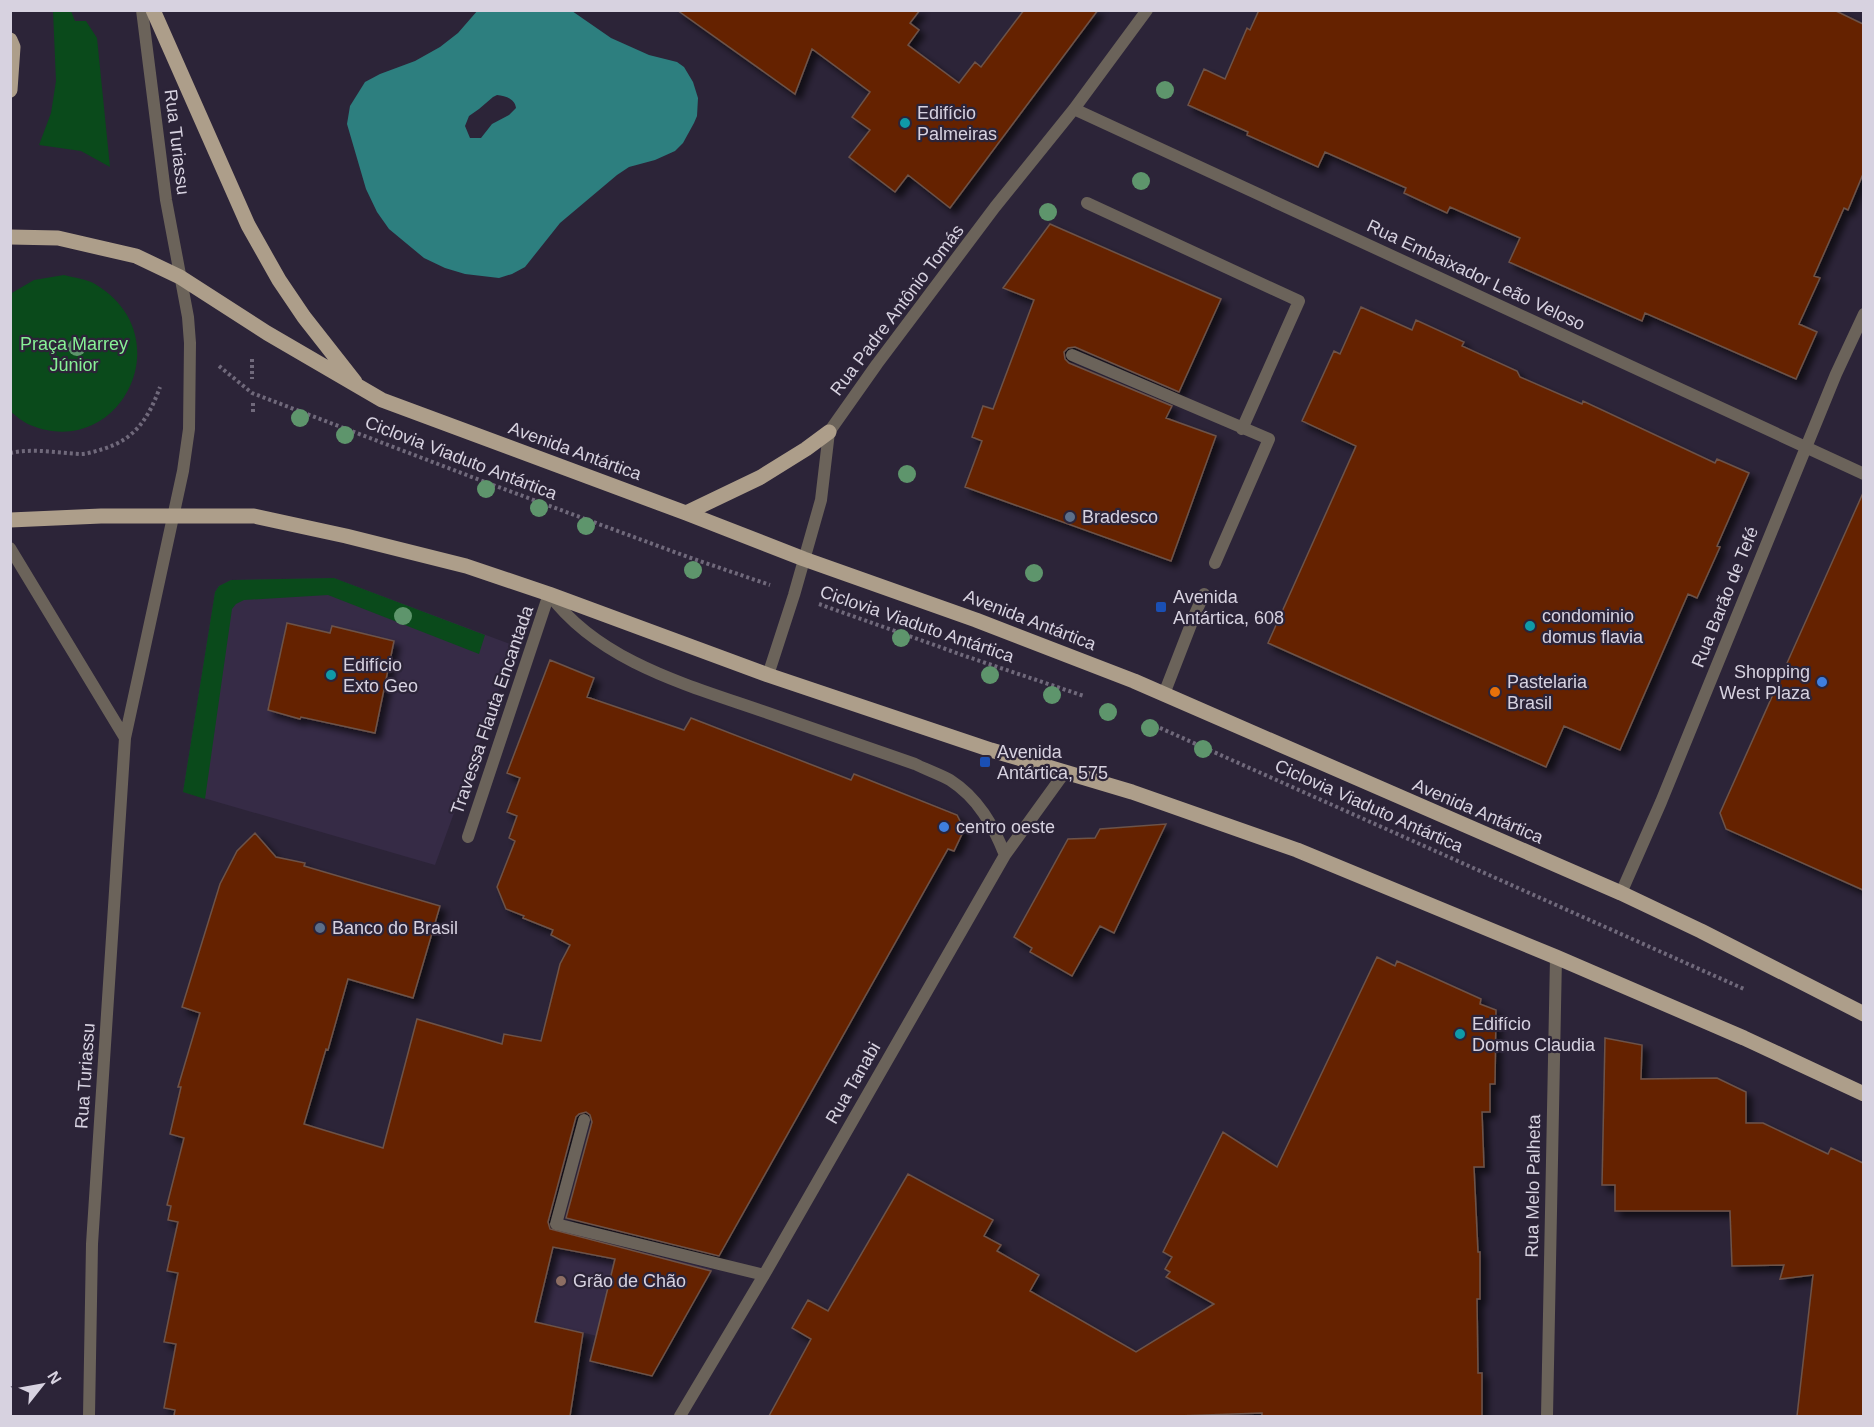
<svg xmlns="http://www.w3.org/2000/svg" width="1874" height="1427" font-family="Arial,sans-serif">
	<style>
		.built { fill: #362b46 }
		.green { fill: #0a4a1b }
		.water { fill: #2d7f7f; fill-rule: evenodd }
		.building { fill: #652401; stroke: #6d5349; stroke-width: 1.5; filter: url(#shadow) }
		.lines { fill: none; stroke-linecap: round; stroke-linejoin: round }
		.path { stroke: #70697b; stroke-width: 4; stroke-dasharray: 3 3; stroke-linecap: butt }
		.service { stroke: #6b635a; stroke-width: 12 }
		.minor { stroke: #6b635a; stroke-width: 12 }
		.tertiary { stroke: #6b635a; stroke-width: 12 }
		.primary { stroke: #ad9e8a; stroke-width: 15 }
		.tree { fill: #5e956c }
		.culture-dot { fill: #0f9aa8; stroke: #2c2438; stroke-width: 2 }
		.service-dot { fill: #5c6f8a; stroke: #2c2438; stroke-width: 2 }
		.transit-dot { fill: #1a4fb4; stroke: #2c2438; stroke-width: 2 }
		.shop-dot { fill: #3f7fe0; stroke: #2c2438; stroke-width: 2 }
		.food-dot { fill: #e8710a; stroke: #2c2438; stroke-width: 2 }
		.education-dot { fill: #8d6e63; stroke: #2c2438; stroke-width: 2 }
		.labels { text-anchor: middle; stroke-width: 4.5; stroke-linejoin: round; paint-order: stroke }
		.poi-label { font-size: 18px; fill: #d7d2e0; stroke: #2c2438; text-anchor: start }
		.street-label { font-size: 18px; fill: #d7d2e0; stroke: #2c2438 }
		.park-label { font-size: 18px; fill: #87f196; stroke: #2c2438 }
	</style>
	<defs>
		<filter id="shadow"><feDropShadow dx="5.5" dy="5.5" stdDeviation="3" flood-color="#0009"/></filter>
	</defs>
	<rect width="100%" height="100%" fill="#2c2438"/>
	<path class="built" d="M334,578l181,68 -80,219 -252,-73 32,-200 4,-6 12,-6z
		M439,1207l176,39 97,23 -47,83 -251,-59z"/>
	<path class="green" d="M53,11h18l4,10h11l11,17 13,129 -29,-16 -42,-6 12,-32 5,-32z
		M64,275c10,3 23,4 31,9 88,52 25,178 -65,141 -7,-3 -14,-9 -19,-13l-1,-118 24,-14z
		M334,578l151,57 -6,19 -151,-59 -84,5 -8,4 -4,5 -27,190 -22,-7 32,-200 4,-6 12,-6z"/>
	<path class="water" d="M478,10l94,1 39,27 38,17 28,7 7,5 9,15 5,16 -1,18 -3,7 -11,20 -8,8 -20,9 -26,7 -12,8 -57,48 -35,44 -13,7 -13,4 -34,-4 -20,-6 -21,-10 -35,-29 -12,-17 -11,-23 -19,-65 3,-18 15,-24 15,-8 35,-13 25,-14 18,-14zM497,95c9,1 18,4 19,13l-7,7 -17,9 -11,14h-11l-5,-12 4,-10 10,-7 14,-12z"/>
	<path class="building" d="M677,10h243l-10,13 9,7 -11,15 51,38 16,-21 6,5 43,-57h74l-148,198 -42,-33 -13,17 -46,-35 21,-27 -18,-13 18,-25 -58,-43 -17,45z
		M1259,10h575l29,14v150l-15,36 -4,-2 -30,68 6,2 -21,46 18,8 -21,47 -151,-66 -3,8 -133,-59 11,-24 -70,-31 -3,6 -43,-20 2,-5 -81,-36 -7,15 -71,-32 1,-3 -60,-27 16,-36 21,10 22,-51 3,2z
		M1050,224l171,75 -42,93 -104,-45 -7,1 -4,4 1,7 4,4 103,43 -6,12 50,18 -45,125 -206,-74 17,-46 -10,-4 11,-31 10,3 41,-109 -31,-12z
		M1361,307l51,23 4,-10 48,22 -2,4 55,25 3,6 62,27 1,-3 132,62 2,-4 32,14 -32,73 3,1 -23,51 -9,-4 -68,156 -56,-24 -18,41 -278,-124 88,-197 -54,-25 32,-70 6,3z
		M1863,493v397l-137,-61 -6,-16z
		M287,623l43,10 2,-7 62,15 -19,92 -74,-16 -1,2 -32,-9z
		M550,660l44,18 -7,19 97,33 7,-12 160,62 3,-6 103,41 5,10v9l-8,17 -6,-2 -229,407 -153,-38 26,-96 -2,-7 -4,-3 -7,2 -3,3 -28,105 2,7 161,42 -59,105 -62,-15 25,-102 -62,-12 -18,75 48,11 -13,83h-396l1,-6 -11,-2 12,-64 -12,-2 14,-69 -11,-2 11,-49 -10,-2 3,-14 -4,-1 17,-67 -14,-4 11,-47h-3l22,-74 -18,-6 38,-123 17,-33 18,-18 21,24 29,6 -1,3 136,40 -27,92 -65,-19 -20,71 -2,-1 -22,75 79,24 34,-129 85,25 2,-10 37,7 19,-77 10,-19 -19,-10 2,-5 -30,-12 1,-2 -18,-7 -9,-22 18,-46 -6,-3 8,-22 -10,-4 13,-34 -13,-5z
		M1166,824l-52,109 -14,-7 -28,50 -42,-24 2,-4 -18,-11 54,-98 27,-1 5,-9z
		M1377,957l18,9 2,-5 84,38 -1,5 16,6 -1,74h-5v28h-8l2,55h-10l4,85h2v47h-3l1,74h4v43h-220v-3l-85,3h-408l42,-77 -19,-11 16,-28 20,11 80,-137 85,46 -9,16 17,9 -4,6 42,24 -9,16 106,61 78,-48 -48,-27 4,-5 -5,-3 7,-12 -9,-5 60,-120 54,35z
		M1605,1038l37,7 -1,34 76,-1 29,14v31h17l65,31 3,-6 32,15v253h-66l16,-141 -33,4 4,-14 -52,1 -2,-55h-115v-26h-13z"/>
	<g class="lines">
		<path class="path" d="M252,359v20
			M219,366l33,27 233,89 203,75 82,28
			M253,403v12
			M10,453c24,-5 47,0 70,1 8,0 16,-3 23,-5 33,-10 46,-32 57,-62
			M819,604l149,53 116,39
			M1149,723l595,266"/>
		<path class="service" d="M1087,203l212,98 -57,128
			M1072,355l197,84 -54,124
			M1164,694l31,-80 9,-20"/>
		<path class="minor" d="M1074,109l790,365
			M549,594c51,69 142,92 219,119 49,17 98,34 147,51 12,6 24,10 35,16 28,18 43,45 55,75
			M768,675l26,-80 27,-95 8,-68 48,-68 118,-157 79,-98 73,-99
			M468,837l81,-243
			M1621,893l40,-91 175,-428 28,-60
			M584,1120l-28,104 208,51
			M680,1416l84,-141 241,-420 60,-83
			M1547,1416l9,-459"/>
		<path class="tertiary" d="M10,548l115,190
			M89,1416l3,-172 33,-506 58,-267 6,-42 1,-86 -2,-26 -22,-117 -24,-190"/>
		<path class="primary" d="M153,10l95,215 31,55 25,37 51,65
			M10,40l3,7 -3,43
			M10,237l48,1 78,18 44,21 87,56 115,67 304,113 118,46 172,61 158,61 487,212 80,38 163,83
			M686,513l75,-36 45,-28 23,-17
			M10,520l91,-4h153l92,20 120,30 83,28 219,81 223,75 141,42 165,58 259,107 188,81 120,56"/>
	</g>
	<g class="tree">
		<circle cx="1165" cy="90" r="9"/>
		<circle cx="1141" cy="181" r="9"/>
		<circle cx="1048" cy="212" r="9"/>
		<circle cx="77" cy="347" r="9"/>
		<circle cx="300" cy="418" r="9"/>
		<circle cx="345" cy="435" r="9"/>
		<circle cx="907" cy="474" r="9"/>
		<circle cx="486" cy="489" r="9"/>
		<circle cx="539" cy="508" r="9"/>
		<circle cx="586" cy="526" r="9"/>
		<circle cx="693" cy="570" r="9"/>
		<circle cx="1034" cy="573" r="9"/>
		<circle cx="403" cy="616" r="9"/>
		<circle cx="901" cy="638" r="9"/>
		<circle cx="990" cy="675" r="9"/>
		<circle cx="1052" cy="695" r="9"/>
		<circle cx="1108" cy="712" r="9"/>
		<circle cx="1150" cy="728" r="9"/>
		<circle cx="1203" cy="749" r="9"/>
	</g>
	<g class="culture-dot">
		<circle cx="905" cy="123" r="6"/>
		<circle cx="1530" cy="626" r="6"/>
		<circle cx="331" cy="675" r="6"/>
		<circle cx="1460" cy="1034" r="6"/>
	</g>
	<g class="service-dot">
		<circle cx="1070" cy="517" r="6"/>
		<circle cx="320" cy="928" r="6"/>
	</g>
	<g class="transit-dot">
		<rect x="1155" y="601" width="12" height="12" rx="3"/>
		<rect x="979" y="756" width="12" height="12" rx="3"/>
	</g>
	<g class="shop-dot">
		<circle cx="1822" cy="682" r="6"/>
		<circle cx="944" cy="827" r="6"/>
	</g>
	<circle class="food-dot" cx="1495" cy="692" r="6"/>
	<circle class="education-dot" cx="561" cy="1281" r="6"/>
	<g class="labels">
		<g class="poi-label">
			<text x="917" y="119">Edifício<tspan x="917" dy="21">Palmeiras</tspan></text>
			<text x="1082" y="523">Bradesco</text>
			<text x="1173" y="603">Avenida<tspan x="1173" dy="21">Antártica, 608</tspan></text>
			<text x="1542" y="622">condominio<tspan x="1542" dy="21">domus flavia</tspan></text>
			<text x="343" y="671">Edifício<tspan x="343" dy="21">Exto Geo</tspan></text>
			<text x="1810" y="678" text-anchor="end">Shopping<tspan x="1810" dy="21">West Plaza</tspan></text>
			<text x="1507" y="688">Pastelaria<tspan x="1507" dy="21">Brasil</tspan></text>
			<text x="997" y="758">Avenida<tspan x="997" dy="21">Antártica, 575</tspan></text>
			<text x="956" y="833">centro oeste</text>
			<text x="332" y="934">Banco do Brasil</text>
			<text x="1472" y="1030">Edifício<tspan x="1472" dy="21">Domus Claudia</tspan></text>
			<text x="573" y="1287">Grão de Chão</text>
		</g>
		<g class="street-label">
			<text transform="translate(177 142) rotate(83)" y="6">Rua Turiassu</text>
			<text transform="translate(1476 275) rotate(25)" y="6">Rua Embaixador Leão Veloso</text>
			<text transform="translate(897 310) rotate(-53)" y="6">Rua Padre Antônio Tomás</text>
			<text transform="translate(575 451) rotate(20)" y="6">Avenida Antártica</text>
			<text transform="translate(461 458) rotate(21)" y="6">Ciclovia Viaduto Antártica</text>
			<text transform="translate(1725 597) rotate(-68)" y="6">Rua Barão de Tefé</text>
			<text transform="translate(1030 620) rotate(21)" y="6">Avenida Antártica</text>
			<text transform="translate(917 624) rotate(19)" y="6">Ciclovia Viaduto Antártica</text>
			<text transform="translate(492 710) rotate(-71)" y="6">Travessa Flauta Encantada</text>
			<text transform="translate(1369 806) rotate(24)" y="6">Ciclovia Viaduto Antártica</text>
			<text transform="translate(1478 811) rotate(23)" y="6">Avenida Antártica</text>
			<text transform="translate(85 1076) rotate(-86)" y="6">Rua Turiassu</text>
			<text transform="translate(853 1083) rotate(-60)" y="6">Rua Tanabi</text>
			<text transform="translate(1533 1186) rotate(-89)" y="6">Rua Melo Palheta</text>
		</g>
		<g class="park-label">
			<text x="74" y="350">Praça Marrey<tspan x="74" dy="21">Júnior</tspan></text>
		</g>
	</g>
	<rect width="1874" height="1427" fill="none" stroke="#d7d2e0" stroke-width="24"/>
	<g transform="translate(42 1385) rotate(59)" stroke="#2c2438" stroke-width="4.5" paint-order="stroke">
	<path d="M0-4.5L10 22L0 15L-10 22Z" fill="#d7d2e0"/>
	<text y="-9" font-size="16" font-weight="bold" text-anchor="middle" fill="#d7d2e0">N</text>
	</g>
</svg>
